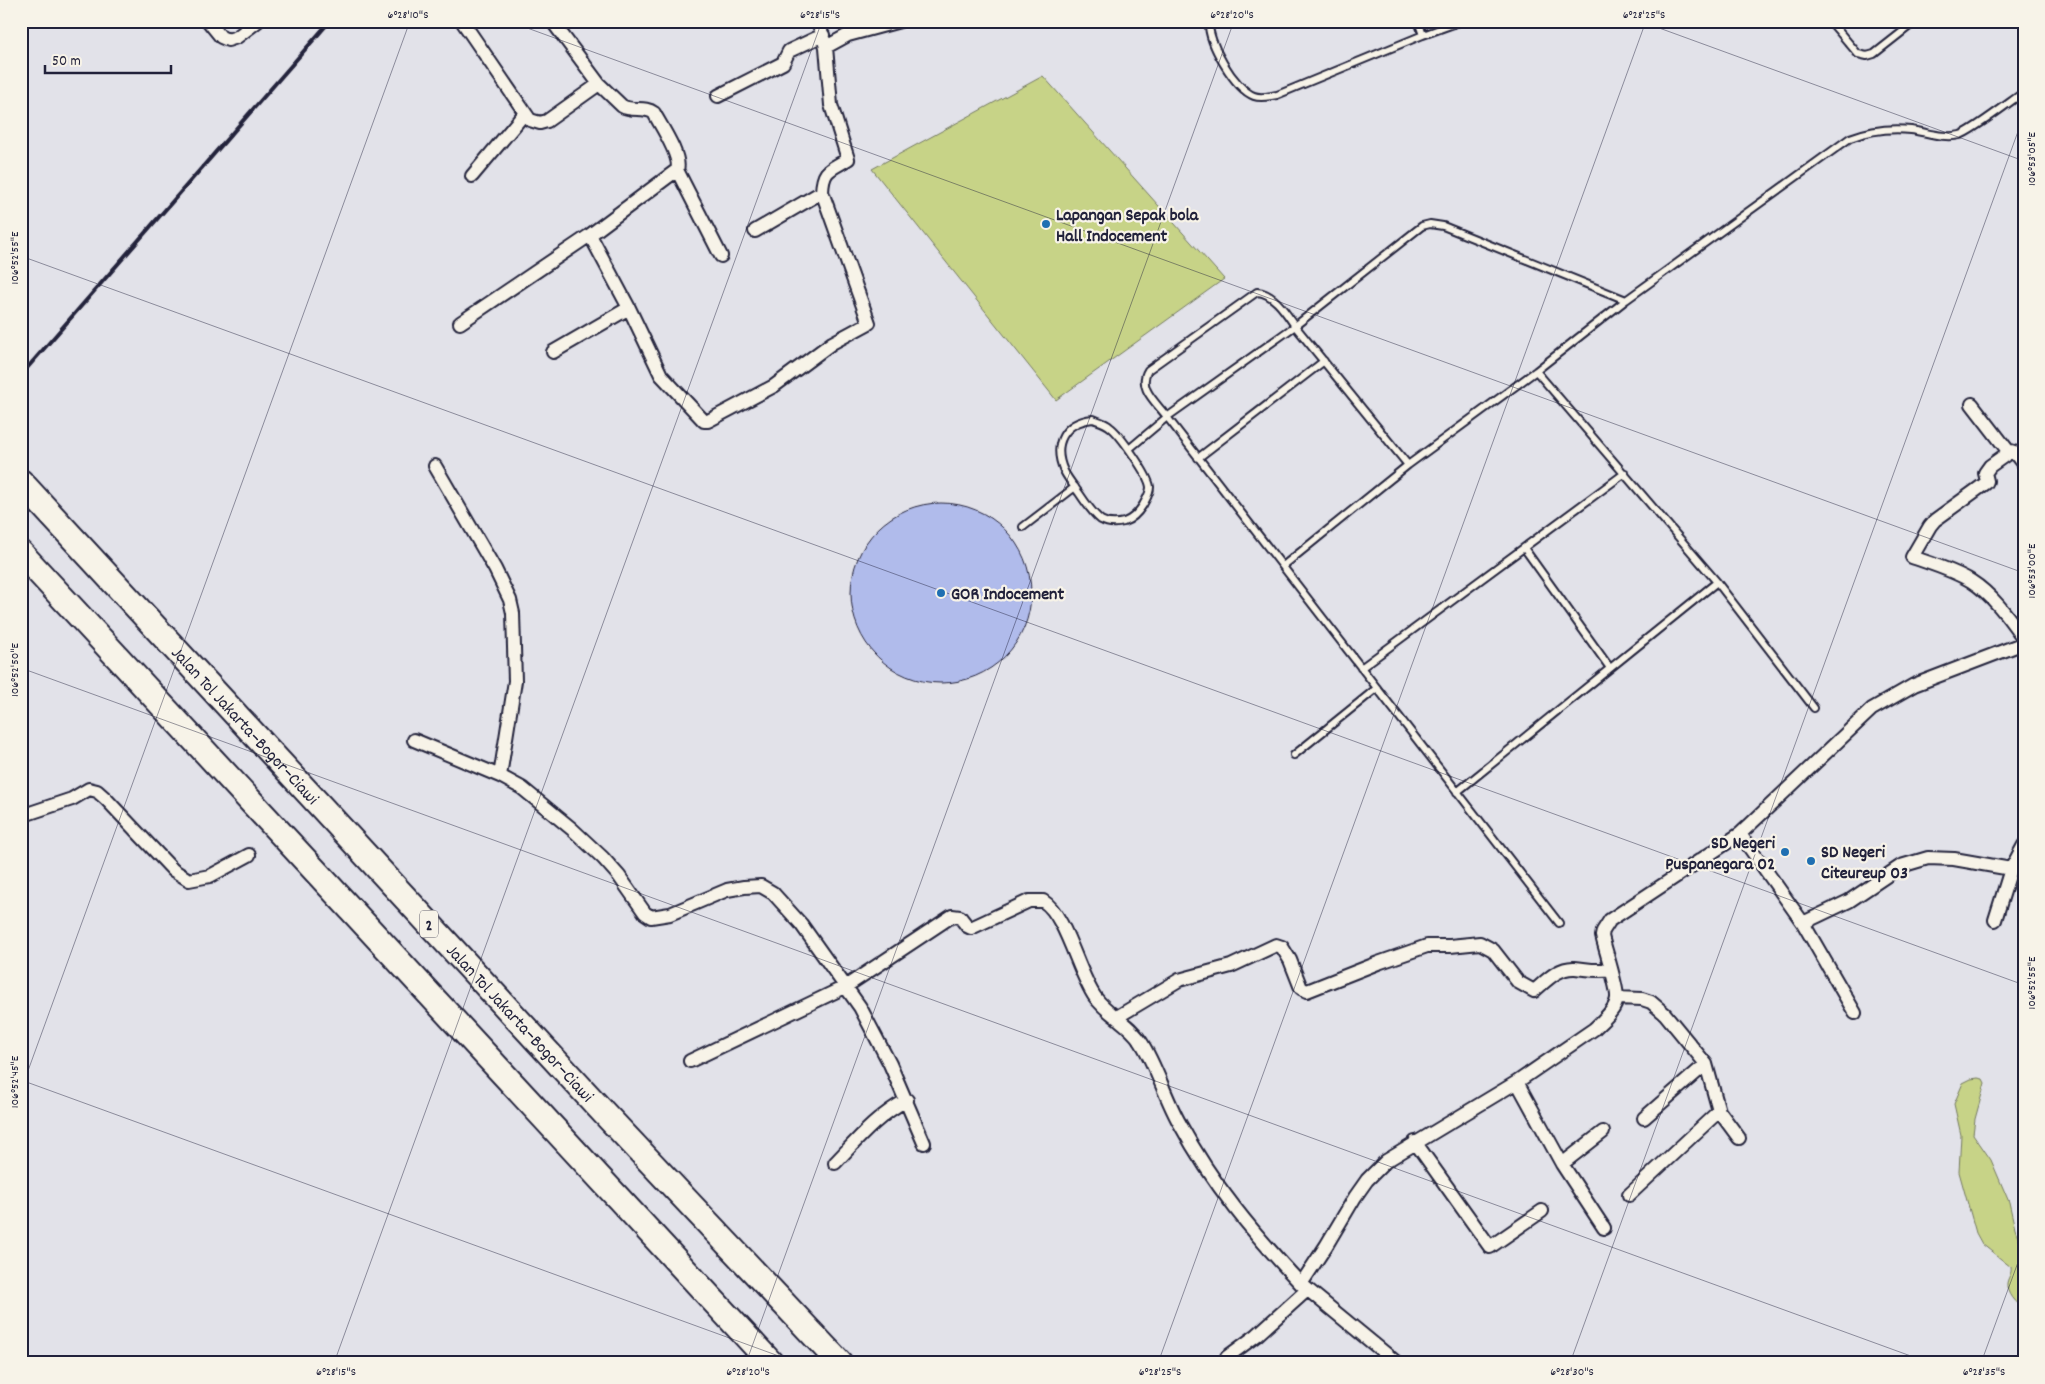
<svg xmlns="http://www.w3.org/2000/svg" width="2045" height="1384" font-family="Dekko,sans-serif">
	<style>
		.green { fill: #c7d387; stroke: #747a61 }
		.building { fill: #b0bbeb; stroke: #22223b }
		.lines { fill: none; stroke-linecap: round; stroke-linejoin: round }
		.service-casing { stroke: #22223b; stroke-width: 10 }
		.minor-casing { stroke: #22223b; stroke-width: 16 }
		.motorway-casing { stroke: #22223b; stroke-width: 28 }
		.service { stroke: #f7f3e8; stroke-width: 6 }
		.minor { stroke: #f7f3e8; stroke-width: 12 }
		.motorway { stroke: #f7f3e8; stroke-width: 24 }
		.rail { stroke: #22223b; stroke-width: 4 }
		.ticks { fill: none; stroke: #22223b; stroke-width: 1; stroke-opacity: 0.45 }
		.poi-dot { fill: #1f6fb2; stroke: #f7f3e8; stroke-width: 2 }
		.labels { text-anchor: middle; stroke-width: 4.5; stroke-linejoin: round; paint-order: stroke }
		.shield { fill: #f7f3e8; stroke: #62616f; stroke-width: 1 }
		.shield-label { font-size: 16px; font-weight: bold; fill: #22223b }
		.poi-label { font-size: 18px; font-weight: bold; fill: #22223b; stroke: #f7f3e8; text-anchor: start }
		.street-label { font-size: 18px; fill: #22223b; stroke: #f7f3e8 }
		.neatline { fill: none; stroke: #22223b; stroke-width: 2 }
		.ticks-label { font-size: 12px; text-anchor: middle; fill: #22223b }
	</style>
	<rect width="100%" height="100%" fill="#e2e2e9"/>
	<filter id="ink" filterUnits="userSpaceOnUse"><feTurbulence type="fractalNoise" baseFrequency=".02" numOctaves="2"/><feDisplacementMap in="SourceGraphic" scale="10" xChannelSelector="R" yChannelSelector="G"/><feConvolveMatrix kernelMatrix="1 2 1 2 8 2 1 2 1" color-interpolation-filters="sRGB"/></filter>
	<g filter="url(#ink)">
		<path class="green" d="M1043,76l181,203 -168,121 -184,-231z
			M1978,1078l5,1 2,4 -10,36 -2,15 18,26 18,42 6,27 9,24v55c-9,-4 -18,-15 -17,-25 1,-6 5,-9 4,-16l-29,-23 -6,-11 -17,-61 2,-37 -7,-31 9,-21 8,-4z"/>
		<path class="building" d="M851 593a90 90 0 1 1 180 0a90 90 0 1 1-180 0Z"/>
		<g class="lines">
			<defs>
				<path id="service" d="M1209,21c-2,21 26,68 45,75 8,3 15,0 23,-1l146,-60 39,-14
					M1418,21l5,14
					M1830,21l28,33 9,2 7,-2 42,-33
					M1536,371l181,211 97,126
					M1093,419c5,2 13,4 17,8 10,7 39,49 40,60 0,7 -4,12 -7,18 -5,8 -10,14 -19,17 -8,2 -16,2 -23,-2 -8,-6 -16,-18 -22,-27 -5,-7 -11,-14 -15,-22 -12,-27 0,-49 29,-52z
					M1129,449l38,-32 392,506
					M1198,458l126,-97
					M1408,465l-113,-139c-9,-13 -21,-33 -38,-34l-109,78c-11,18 8,32 19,47l128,-91 127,-100 8,-2 13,2 183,74
					M1023,527l52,-40
					M1524,548l86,120
					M1283,566l125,-101 128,-94 90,-71 224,-162c18,-7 41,-10 61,-8 15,2 33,9 49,5 11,-3 51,-34 64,-43
					M1361,668l264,-195
					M1294,755l83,-67
					M1457,792l260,-210"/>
				<path id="minor" d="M208,21l13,16 7,3 9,-3 21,-16
					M462,21l68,99 10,3 7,-2 52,-37
					M826,47l22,-12 52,-14
					M718,96l65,-33 6,-12 34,-16
					M677,170l44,86
					M472,176l53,-63
					M755,231l67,-39
					M590,235l39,73 32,67 43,46h4l66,-35 58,-43 37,-20 -47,-131c1,-23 8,-22 26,-33l-17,-54 -5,-58 -8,-26
					M460,323l130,-88 87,-65c5,-13 -16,-44 -23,-57 -9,-7 -22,-1 -32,-7l-23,-22 -47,-63
					M553,352l76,-44
					M1972,404l37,48
					M2024,465l-10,-13 -3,-1 -21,15 -5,7 2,8 -1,2 -51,37 -5,6 -18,31c20,7 41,13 59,24 22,14 38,37 53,58
					M435,466l60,103 15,31 3,13 2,68 -15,95
					M414,740l86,36 22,12 50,41 31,29 16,18 26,37 6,4 19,-3 57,-24 17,-3 17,-1 12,7 28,31 59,83 30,57 34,79
					M21,816l51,-17 17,-10 8,2 9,8 67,71 16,10 21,-4 39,-21
					M1740,834l63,89 52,90
					M1995,920l16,-51 13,-24
					M1803,923l46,-22 52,-35 27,-8 26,1 57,10
					M1617,998l25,1 9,3 14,12 41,50 13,47 20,27
					M1117,1017l62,-37 52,-14 45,-21 6,2 8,13 11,28 6,3 71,-28 49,-17h23l30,-3 13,7 25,32 16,9c12,-10 24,-24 41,-23 13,1 21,4 35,1
					M690,1061l155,-74 107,-71 8,1 7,9 4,2 58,-27h14c23,14 35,72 52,96 13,18 34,26 46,45 16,25 24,56 39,82 33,61 73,109 121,160
					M1517,1082l45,82 42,64
					M1644,1118l62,-54
					M1415,1142l75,105 52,-36
					M835,1163c22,-23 43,-48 72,-63
					M1562,1164l41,-32
					M1629,1195l90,-84
					M1227,1357l30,-22 50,-45
					M1397,1363l-96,-79 25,-38 29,-49 12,-17 19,-19 131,-79 77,-53c8,-8 22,-19 23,-31 1,-10 -12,-49 -15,-62l1,-5 7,-11 130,-86 132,-125 42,-24 110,-42"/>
				<g id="motorway">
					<path id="s1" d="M21,482l583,631 236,250"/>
					<path d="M21,553l750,810"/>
				</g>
			</defs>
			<use href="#service" class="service-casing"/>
			<use href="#minor" class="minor-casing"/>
			<use href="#motorway" class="motorway-casing"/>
			<use href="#service" class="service"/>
			<use href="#minor" class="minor"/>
			<use href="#motorway" class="motorway"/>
			<path class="rail" d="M21,375l309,-354"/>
		</g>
	</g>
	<path class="ticks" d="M508,21l1516,552M1640,21l384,140M21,256l2003,729M21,668l1909,695M21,1080l777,283M21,1090l389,-1069M334,1363l488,-1342M746,1363l488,-1342M1158,1363l488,-1342M1570,1363l454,-1248M1981,1363l43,-117"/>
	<g class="poi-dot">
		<circle cx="1046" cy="224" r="5"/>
		<circle cx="941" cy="593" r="5"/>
		<circle cx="1785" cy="852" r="5"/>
		<circle cx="1811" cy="861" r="5"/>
	</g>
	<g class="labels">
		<rect class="shield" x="420" y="910.5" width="18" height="27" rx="4"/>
		<g class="shield-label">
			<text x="429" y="930">2</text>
		</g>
		<g class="poi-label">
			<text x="1056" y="220">Lapangan Sepak bola<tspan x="1056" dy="21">Hall Indocement</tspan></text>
			<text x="951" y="599">GOR Indocement</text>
			<text x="1775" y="848" text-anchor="end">SD Negeri<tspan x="1775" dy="21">Puspanegara 02</tspan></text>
			<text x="1821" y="857">SD Negeri<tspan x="1821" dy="21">Citeureup 03</tspan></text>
		</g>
		<g class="street-label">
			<text dy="6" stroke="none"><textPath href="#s1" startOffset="331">Jalan Tol Jakarta–Bogor–Ciawi</textPath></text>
			<text dy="6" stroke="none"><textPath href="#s1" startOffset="736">Jalan Tol Jakarta–Bogor–Ciawi</textPath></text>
		</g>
	</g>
	<rect width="2045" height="1384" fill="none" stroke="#f7f3e8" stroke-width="55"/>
	<path d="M45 65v8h126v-8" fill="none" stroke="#22223b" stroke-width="2.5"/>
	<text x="52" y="65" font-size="15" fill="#22223b" stroke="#f7f3e8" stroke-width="4" paint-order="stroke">50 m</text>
	<rect x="28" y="28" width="1990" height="1328" class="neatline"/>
	<g class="ticks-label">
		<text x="408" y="18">6°28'10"S</text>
		<text x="820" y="18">6°28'15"S</text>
		<text x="1232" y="18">6°28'20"S</text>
		<text x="1644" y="18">6°28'25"S</text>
		<text transform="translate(2031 159) rotate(-90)" y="4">106°53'05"E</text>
		<text transform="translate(14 258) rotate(-90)" y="4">106°52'55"E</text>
		<text transform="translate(2031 571) rotate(-90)" y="4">106°53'00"E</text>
		<text transform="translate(14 670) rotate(-90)" y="4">106°52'50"E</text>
		<text transform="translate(2031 983) rotate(-90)" y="4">106°52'55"E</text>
		<text transform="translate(14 1082) rotate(-90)" y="4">106°52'45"E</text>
		<text x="336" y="1375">6°28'15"S</text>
		<text x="748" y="1375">6°28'20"S</text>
		<text x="1160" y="1375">6°28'25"S</text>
		<text x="1572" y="1375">6°28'30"S</text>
		<text x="1984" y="1375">6°28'35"S</text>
	</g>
</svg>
